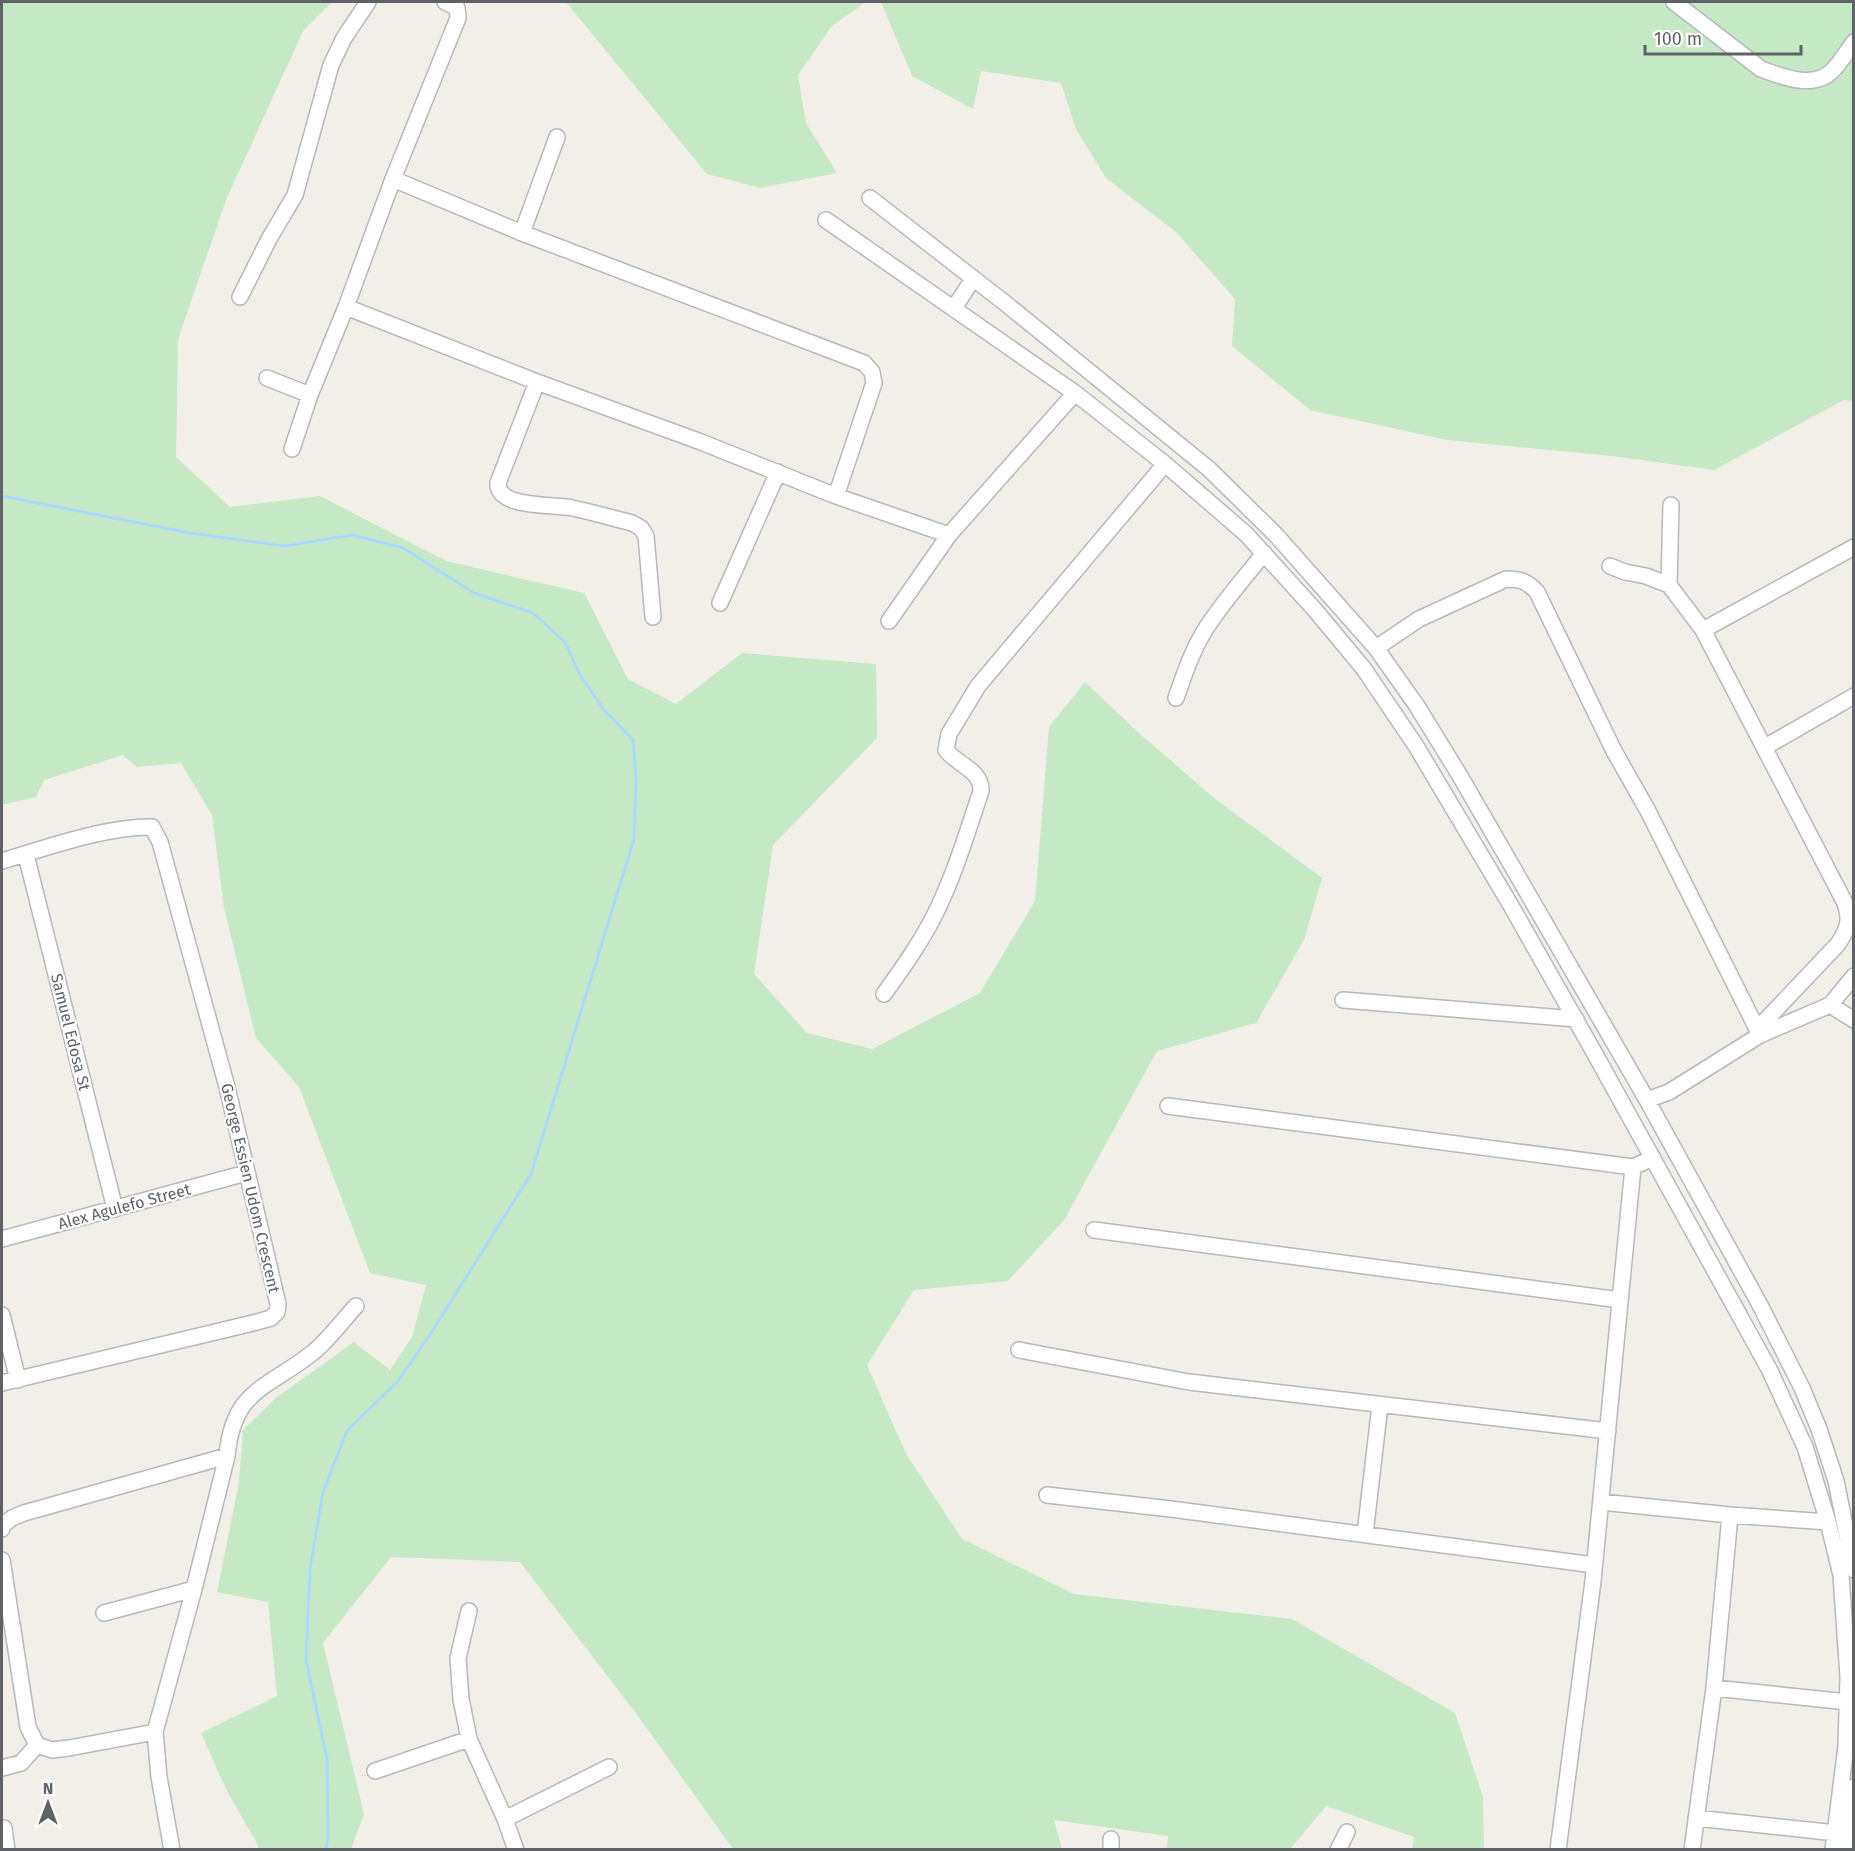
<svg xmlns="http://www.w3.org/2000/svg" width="1855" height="1851" font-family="'Fira Sans',sans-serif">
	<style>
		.green { fill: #c5e8c5 }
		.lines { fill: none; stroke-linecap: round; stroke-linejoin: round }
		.stream { stroke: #aadaff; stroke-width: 3 }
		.minor-casing { stroke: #b5b8bc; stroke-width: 18 }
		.minor { stroke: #fff; stroke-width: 15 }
		.labels { text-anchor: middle; stroke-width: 4.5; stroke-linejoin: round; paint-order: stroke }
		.street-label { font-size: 16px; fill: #5f6368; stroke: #fff }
	</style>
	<rect width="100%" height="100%" fill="#f1efe8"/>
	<path class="green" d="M2,2h330l-29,29 -77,169 -46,133 -2,10 -2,114 54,50 90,-11 126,65 138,32 44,86 48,25 66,-51 134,11 1,74 -104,107 -19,129 53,59 65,16 108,-56 55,-92 14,-174 36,-45 54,51 75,65 108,80 -18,62 -48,83 -99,28 -93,169 -56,61 -94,9 -47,75 39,89 56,85 112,55 218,25 163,94 28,84 1,52h-72l2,-12 -88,-31 -36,43h-123l1,-13 -114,-16 8,29h-329l-95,-133 -118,-154 -129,-5 -68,86 41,171 -13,35h-93v-4l-31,-54 -26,-58 76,-37 -9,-94 -51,-10 22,-110 4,-52 33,-32 78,-56 36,28 22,-33 14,-52 -56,-12 -71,-186 -43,-49 -32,-130 -12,-93 -31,-52 -44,4 -14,-12 -79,25 -8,17 -34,8z
		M566,2h300l-34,24 -34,49 8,48 31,50 -77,15 -53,-14z
		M881,2h972v399l-9,-1 -130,70 -102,-14 -165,-16 -137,-30 -78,-64 3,-47 -59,-67 -70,-54 -30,-49 -15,-46 -80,-12 -8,38 -61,-33z"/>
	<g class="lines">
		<path class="stream" d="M2,496l188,37 95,13 67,-11 51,13 71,45 59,20 32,29 15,33 24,35 29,30 3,40 -2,59 -103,335 -98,156 -35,51 -51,50 -24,61 -13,78 -4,90 21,99 1,77 -2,14"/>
		<defs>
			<path id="minor" d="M1674,2l87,67c22,8 53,21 72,1 8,-8 14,-19 21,-28
				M393,179l129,54 342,130 8,9 2,11 -38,113
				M870,198l135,105 204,166 67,66 100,113 41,58 43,70 187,324 113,205 42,83 17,41 17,52 18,89
				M826,220l249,173 90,71 81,70 69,76 49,59 52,77 94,158 85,150 174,315 36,78 23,75 13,53 7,102 -2,69 -13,104
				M522,233l35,-96
				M240,297l29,-58 26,-44 36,-130 13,-27 24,-36
				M346,307l191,75 164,60 135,54 113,39
				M954,308l19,-29
				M267,378l43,17
				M537,382l-39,101c-1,26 57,21 74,25 20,4 40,10 60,15l9,5 5,8 7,81
				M292,449l18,-54 36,-88 47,-128 65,-161 -1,-10 -12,-6
				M1610,566l15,6 21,4 23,9 34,45 142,273c6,17 3,26 -7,41l-74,78 -4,13 -91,57 -22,8
				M1669,585l2,-80
				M720,603l58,-131
				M889,621l60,-86 126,-142
				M1703,630l151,-83
				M1376,648l43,-29 87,-40c14,0 21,2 31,13l77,159 34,60 112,224 70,-30 24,-29
				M1176,698c8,-23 16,-47 29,-68 17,-27 39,-51 59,-77
				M1765,747l89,-51
				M26,855l89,354
				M2,861c44,-13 105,-35 150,-34l8,15 67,245 51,217 -1,8 -6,6 -18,5 -251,60
				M884,994c20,-28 40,-56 54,-86 18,-38 30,-78 43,-117 1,-21 -24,-26 -35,-41l3,-16 29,-48 187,-222
				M1343,1000l233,19
				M1830,1005l24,15
				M1168,1106l465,61
				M1094,1230l526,70
				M2,1239l244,-66
				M2,1315l16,65
				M1019,1350l170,32 419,49
				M1047,1495l124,14 423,56
				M1601,1502l129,13 98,7
				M2,1529v-3l10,-8 12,-5 203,-57c6,-66 39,-67 84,-102 17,-13 31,-33 45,-48
				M1365,1534l15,-129
				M2,1560l26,167 9,18 15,5 17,-2 86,-16
				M469,1611l-11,47 3,41 8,40 36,80 11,31
				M104,1613l90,-24
				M1714,1688l134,14
				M2,1768l19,-5 16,-18
				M375,1771l94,-32
				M1696,1818l140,15
				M505,1819l104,-52
				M4,1828l3,22
				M172,1850l-13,-73 -4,-45 39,-143 33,-133
				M1111,1850v-11
				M1338,1850l9,-18
				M1558,1850l35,-269 40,-414 20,-9
				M1692,1850l22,-162 16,-173
				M1845,1850l9,-63"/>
		</defs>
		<use href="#minor" class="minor-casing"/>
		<use href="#minor" class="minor"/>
	</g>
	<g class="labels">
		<g class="street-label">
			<text transform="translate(71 1032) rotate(76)" y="6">Samuel Edosa St</text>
			<text transform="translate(251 1188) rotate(77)" y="6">George Essien Udom Crescent</text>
			<text transform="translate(124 1206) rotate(-15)" y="6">Alex Agulefo Street</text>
		</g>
	</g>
	<rect width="1855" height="1851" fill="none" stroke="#5f6368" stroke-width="6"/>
	<g transform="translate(48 1803)" stroke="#ffffff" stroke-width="4.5" paint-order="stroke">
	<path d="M0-4.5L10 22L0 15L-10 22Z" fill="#5f6368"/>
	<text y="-9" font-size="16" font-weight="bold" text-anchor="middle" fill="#5f6368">N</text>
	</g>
	<path d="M1645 45v9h156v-9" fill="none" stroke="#5f6368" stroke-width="3"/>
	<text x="1654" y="45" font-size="18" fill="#5f6368" stroke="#ffffff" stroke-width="4.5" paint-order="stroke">100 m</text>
</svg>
